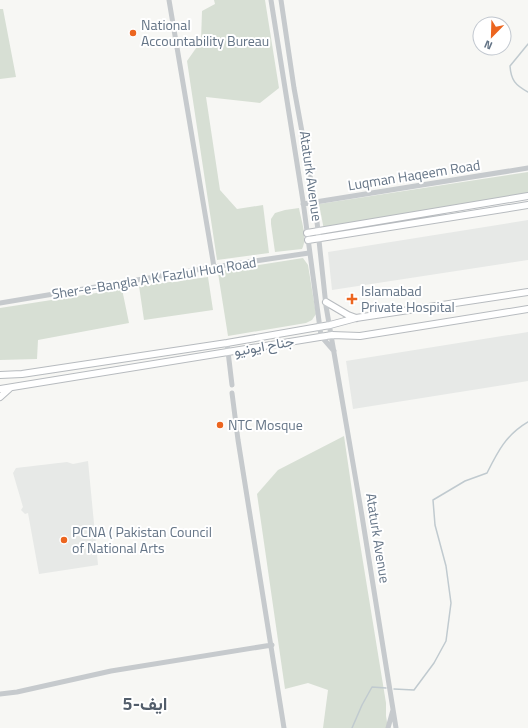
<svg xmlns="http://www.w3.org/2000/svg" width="528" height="728" font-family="'Titillium Web',Vazirmatn,sans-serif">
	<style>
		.built { fill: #e7e9e7 }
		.green { fill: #d7dfd4 }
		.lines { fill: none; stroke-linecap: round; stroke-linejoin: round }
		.stream { stroke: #c0cacf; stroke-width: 1.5 }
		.major-casing { stroke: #b7bbbf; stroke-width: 8 }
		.minor { stroke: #c6cacd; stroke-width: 5 }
		.major { stroke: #fff; stroke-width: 6 }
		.poi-dot { fill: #ec651f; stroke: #fff; stroke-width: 1.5 }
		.labels { text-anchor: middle; stroke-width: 4; stroke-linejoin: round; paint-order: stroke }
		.poi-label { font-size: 14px; fill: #647486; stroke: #fff; text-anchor: start }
		.street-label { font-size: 14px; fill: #647486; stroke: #fff }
		.district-label { font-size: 18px; font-weight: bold; fill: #535e6b; stroke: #fff }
	</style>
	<rect width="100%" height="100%" fill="#f7f7f4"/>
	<path class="built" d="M528,220v40l-196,30 -4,-38z
		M528,332v49l-175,28 -7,-48z
		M88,461l10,104 -59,9 -11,-61 -3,1 -4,-4 2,-3 -10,-34 3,-5 51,-6 6,2z"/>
	<path class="green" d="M214,0h51l14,88 -19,15 -54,-6 14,93 17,19 26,-4 6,48 -52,7 -30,-199 14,-20 1,-30 13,-7z
		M0,9h3l13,68 -16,2z
		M528,172v25l-204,33 -5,-26z
		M299,208c2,12 9,30 3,41l-27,3 -4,-28v-5l4,-6 10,-3z
		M303,258l5,7 8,49 -4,6 -6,3 -78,13 -10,-63 2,-2z
		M208,277l5,33 -69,10 -5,-34z
		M122,289l7,34 -91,17 -1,19 -37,1v-52z
		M344,436l13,89 29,178v13l2,12h-65l5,-38 -20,-7 -23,6 -28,-195 21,-24z"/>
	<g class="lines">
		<path class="stream" d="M528,44l-18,22c1,14 5,19 18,26
			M394,689l20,1 20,-27 12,-22 5,-38 -5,-37 -11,-41 -2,-25 32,-19 22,-8c11,-22 19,-38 41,-51
			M352,728l10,-23 10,-18 14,1"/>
		<defs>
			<path id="major" d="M307,233l221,-37
				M308,240l220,-35
				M326,302l22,13 8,3
				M0,375l22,-1 205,-31 103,-18 26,-7 172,-26
				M0,389l332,-54 28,1 168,-27
				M0,397l10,-9"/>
		</defs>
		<use href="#major" class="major-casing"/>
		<path class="minor" d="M169,0l45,267
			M271,0l32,201 18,135 13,15
			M281,0l13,88 21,115 11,103 36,210 34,212
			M303,204l225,-36
			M0,303l214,-36 95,-14
			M227,343l5,42
			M232,393l6,47 46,288
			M0,694l17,-2 94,-21 161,-26
			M388,728l5,-18"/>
		<use href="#major" class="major"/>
	</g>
	<g class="poi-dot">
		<circle cx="133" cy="33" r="4"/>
		<path d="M350 293h4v4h4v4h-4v4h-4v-4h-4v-4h4z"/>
		<circle cx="220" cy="425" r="4"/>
		<circle cx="64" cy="540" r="4"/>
	</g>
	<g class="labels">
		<g class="poi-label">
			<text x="141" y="30">National<tspan x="141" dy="16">Accountability Bureau</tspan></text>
			<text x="361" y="296">Islamabad<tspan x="361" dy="16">Private Hospital</tspan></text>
			<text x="228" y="430">NTC Mosque</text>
			<text x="72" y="537">PCNA ( Pakistan Council<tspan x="72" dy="16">of National Arts</tspan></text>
		</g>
		<g class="street-label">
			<text transform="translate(414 175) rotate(-9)" y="5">Luqman Haqeem Road</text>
			<text transform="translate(311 176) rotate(82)" y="5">Ataturk Avenue</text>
			<text transform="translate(154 278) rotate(-9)" y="5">Sher-e-Bangla A K Fazlul Huq Road</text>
			<text transform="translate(264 346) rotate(-10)" y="5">جناح ایونیو</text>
			<text transform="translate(378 538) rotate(81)" y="5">Ataturk Avenue</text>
		</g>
		<g class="district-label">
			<text x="145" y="710">ایف-5</text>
		</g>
	</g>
	<g transform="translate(492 36) rotate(203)"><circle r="19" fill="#ffffff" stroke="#c1c7cf"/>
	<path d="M0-3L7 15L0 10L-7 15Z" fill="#ec651f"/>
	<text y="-6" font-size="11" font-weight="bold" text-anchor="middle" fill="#647486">N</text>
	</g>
</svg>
